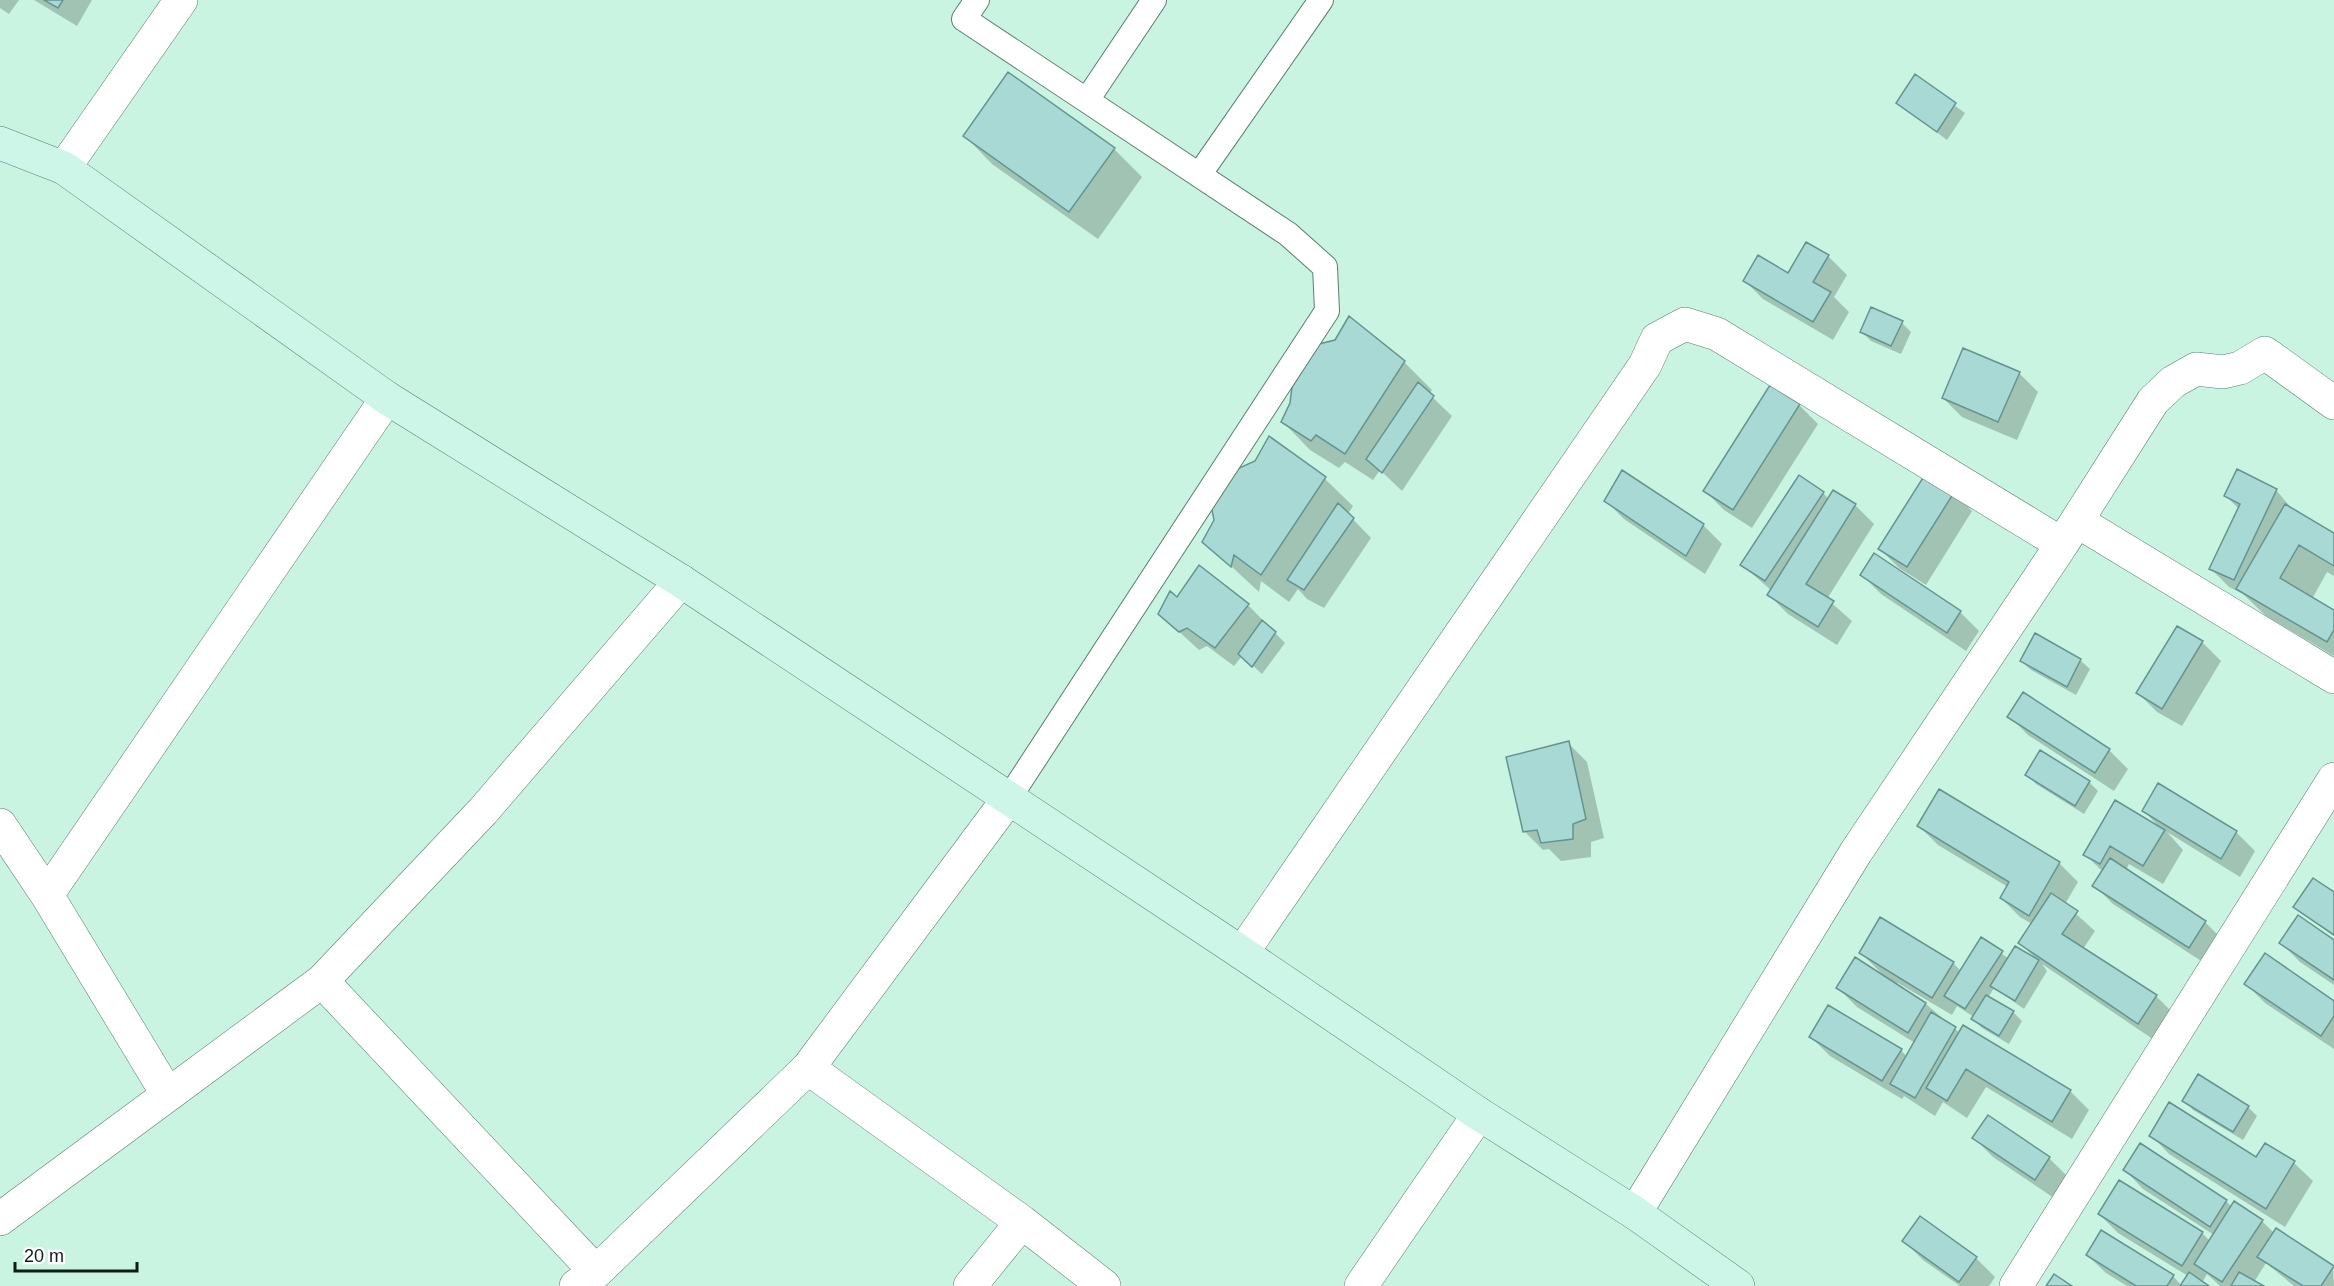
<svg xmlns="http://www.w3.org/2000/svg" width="2334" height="1286" font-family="Arial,sans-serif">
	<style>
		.shadow { fill: #0003 }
		.building { fill: #a8d9d4; stroke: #65948f; stroke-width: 1.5 }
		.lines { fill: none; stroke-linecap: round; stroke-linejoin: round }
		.lane-casing { stroke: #588070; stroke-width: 26 }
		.street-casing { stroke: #588070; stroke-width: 34 }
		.secondary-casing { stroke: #588070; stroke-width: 34 }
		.lane { stroke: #fff; stroke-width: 24 }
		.street { stroke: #fff; stroke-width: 33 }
		.secondary { stroke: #cdf5e8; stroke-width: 33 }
	</style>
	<rect width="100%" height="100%" fill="#c9f4e2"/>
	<path class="shadow" d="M0,0h19l-10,14 -9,-6z
		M34,0h58l-15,26z
		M1916,77l49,36 -18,27 -49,-37z
		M965,136l149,13 28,28 -44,62 -106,-75z
		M1807,244l21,12 19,19 -13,22 15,15 -16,28 -70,-41 -19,-19 44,-5z
		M1902,323l9,9 -10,22 -30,-13 -9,-9z
		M1404,362l28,28 -3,4 23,22 -50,75 -22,-21 -7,10 -28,-18 -6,6 -29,-18 -27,-28z
		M2019,373l19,19 -21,48 -55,-23 -19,-19z
		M1799,405l19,19 -66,104 -28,-18 -19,-19z
		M1269,438l56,41 28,27 -5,8 23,24 -47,70 -17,-9 -9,-10 -9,13 -28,-21 -2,11 -55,-51z
		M2276,490l18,21 40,24v41l-7,-4 -15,27 22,13v44l-68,-40 -23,-22 -14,-7 -19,-19 29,-59 -13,-13z
		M1954,492l18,19 -46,74 -27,-17 -19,-19z
		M1823,493l6,6 26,6 19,19 -47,75 25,22 -15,24 -49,-31 -19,-19 3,-4 -31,-27z
		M1605,500l98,25 19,19 -17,30 -81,-55z
		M1874,555l86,57 19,19 -13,20 -85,-57 -19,-19z
		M1178,599l70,6 37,38 -23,31 -20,-18 -8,10 -27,-20 -8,4 -39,-36z
		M2202,642l19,19 -39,65 -25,-14 -19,-19z
		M2080,660l10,9 -14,26 -45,-25 -10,-9z
		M2023,694l86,56 19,19 -14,22 -86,-56 -19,-19z
		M1568,743l19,19 17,76 -13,4v15l-30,4 -12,-12 -6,1 -19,-19z
		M2027,775l62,7 9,9 -14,23 -48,-30z
		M2158,785l78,47 19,19 -15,26 -73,-45 16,18 -20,34 -34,-20 -3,6 79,52 19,19 -15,25 -96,-62 -19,-19 9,-13 -18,-18 75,-26 -16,-17z
		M1919,826l140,37 19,19 -13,22 30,27 -12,18 73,47 19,19 -18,27 -115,-78 5,7 -23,38 -30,-21 -6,10 25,14 9,9 -13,23 -27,-16 -9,-9 1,-2 -17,-11 -5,9 -54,-32 -2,2 30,19 34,29 110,58 19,19 -17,29 -86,-52 -19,31 -24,-16 -8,14 -31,-20 -2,3 -72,-43 -19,-19 90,13 6,7 8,-14 -58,-36 -19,-19 45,-13 -22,-22 92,10 8,8 21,-32 27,20 28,1 -17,-17 12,-19 -12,-7 -19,-19 7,-11 -70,-42z
		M2334,893v43l-39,-29z
		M2334,941v44l-34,-23 -19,-19z
		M2246,984l88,19v46l-69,-46z
		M2198,1076l50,31 9,9 -14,24 -50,-30 -9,-10z
		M2151,1135l106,24 9,-14 28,18 19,18 -28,46 -116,-73z
		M1974,1138l75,20 19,19 -14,21 -61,-41z
		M2125,1170l101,31 6,6 30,14 12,12 59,34 1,19h-40l-28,-23 -12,19 7,4h-41l-13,-12 -5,9 5,3h-80l-21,-13 -19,-18 86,21 9,10 6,-10 -70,-43 -19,-19 103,19 8,8 4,-6 -71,-46z
		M1920,1218l56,40 19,19 -6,9h-29l-37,-26 -19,-19z"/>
	<path class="building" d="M44,0h19l-5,8z
		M1008,72l107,76 -46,64 -106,-76z
		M1915,74l41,29 -19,29 -41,-29z
		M1806,242l23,13 -16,27 18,10 -18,30 -70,-41 15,-26 30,18z
		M1871,307l32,14 -12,25 -31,-14z
		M1349,316l56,45 -60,93 -29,-19 -5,6 -30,-19 9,-19 2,-16 27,-43 16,-4z
		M1963,348l57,24 -22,50 -56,-24z
		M1418,382l16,14 -52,77 -16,-14z
		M1770,385l30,19 -67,106 -30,-19z
		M1269,436l57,41 -65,98 -27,-20 -3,12 -29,-25 12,-22 -3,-15 26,-36 18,-8z
		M2237,469l40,20 -43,91 -25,-11 31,-65 -16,-8z
		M1622,470l82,54 -18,32 -82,-55z
		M1926,473l29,18 -48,76 -29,-18z
		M1799,475l25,17 -59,89 -25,-16z
		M1833,490l23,14 -50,80 28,17 -16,26 -51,-32z
		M1338,503l16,15 -50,72 -17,-10z
		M2285,504l49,29v33l-35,-21 -19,33 54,32v20l-7,12 -91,-53z
		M1874,553l87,58 -14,22 -87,-58z
		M1199,565l50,39 -34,44 -28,-20 -8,4 -21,-18 12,-23 7,6z
		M1262,620l14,12 -24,35 -14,-13z
		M2177,626l26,15 -41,68 -26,-16z
		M2035,633l46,26 -14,28 -47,-26z
		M2023,692l87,57 -15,24 -88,-56z
		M1569,741l17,78 -13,5v15l-32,4 -4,-13 -14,2 -17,-75z
		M2040,750l50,31 -15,25 -50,-31z
		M2158,783l79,48 -16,28 -79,-48z
		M1939,789l121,73 -31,54 -29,-18 9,-16 -92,-56z
		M2115,800l50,30 -22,36 -33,-20 -10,18 -17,-9z
		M2110,858l96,63 -17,27 -97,-62z
		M2313,878l21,14v43l-41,-28z
		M2051,893l27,18 -16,23 95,61 -19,29 -120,-81z
		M2298,915l36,25v40l-55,-37z
		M1880,917l74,45 -22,36 -73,-45z
		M1981,937l22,14 -38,58 -21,-13z
		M2015,946l24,14 -24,41 -25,-15z
		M2265,953l69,48v15l-13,20 -77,-52z
		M1855,957l71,46 -18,30 -72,-45z
		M1986,995l28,16 -15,25 -28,-17z
		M1828,1005l74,44 -20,32 -73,-44z
		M1931,1012l25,15 -41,71 -25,-14z
		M1963,1025l108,65 -19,32 -86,-53 -19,32 -21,-13z
		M2198,1074l51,32 -16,26 -51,-31z
		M2169,1102l87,55 9,-14 30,18 -29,48 -117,-73z
		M1988,1115l62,42 -15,23 -63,-42z
		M2140,1143l87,57 -17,27 -87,-57z
		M2119,1180l84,52 -21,34 -84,-52z
		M2234,1201l29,19 -41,62 -28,-18z
		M1920,1216l57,41 -18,25 -57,-41z
		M2276,1228l58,38 -13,20h-18l-46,-29z
		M2101,1230l73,45 -7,11h-31l-50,-31z
		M2189,1272l20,14h-29z
		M2239,1272l25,14h-33z
		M2054,1274l18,12h-26z"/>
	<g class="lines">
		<defs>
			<path id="lane" d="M977,0l-13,19 324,215 37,33 2,44 -318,487
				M1087,100l67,-100
				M1199,175l122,-175"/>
			<path id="street" d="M64,168l117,-168
				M2077,521l257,156
				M0,825l47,70 121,200
				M47,895l340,-497
				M1242,953l403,-588 12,-26 28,-15 32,10 345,210
				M322,981l274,291
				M808,1068l214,154 82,64
				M1635,1213l221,-361 206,-308 91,-143 20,-19 23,-13 27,3 17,-4 25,-15 69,50
				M0,1219l322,-238 161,-170 198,-230
				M576,1286l20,-14 212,-204 201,-270
				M970,1286l52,-64
				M1361,1286l118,-172
				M2016,1286l318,-507"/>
			<path id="secondary" d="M0,143l64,25 323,230 294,183 561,372 237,161 156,99 103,73"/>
		</defs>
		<use href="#lane" class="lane-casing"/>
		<use href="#street" class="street-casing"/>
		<use href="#secondary" class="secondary-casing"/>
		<use href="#lane" class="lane"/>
		<use href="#street" class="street"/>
		<use href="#secondary" class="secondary"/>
	</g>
	<path d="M15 1262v9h122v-9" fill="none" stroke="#0d1d17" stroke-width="3"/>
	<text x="24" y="1262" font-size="18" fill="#0d1d17" stroke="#ffffff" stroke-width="4.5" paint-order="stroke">20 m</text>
</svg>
